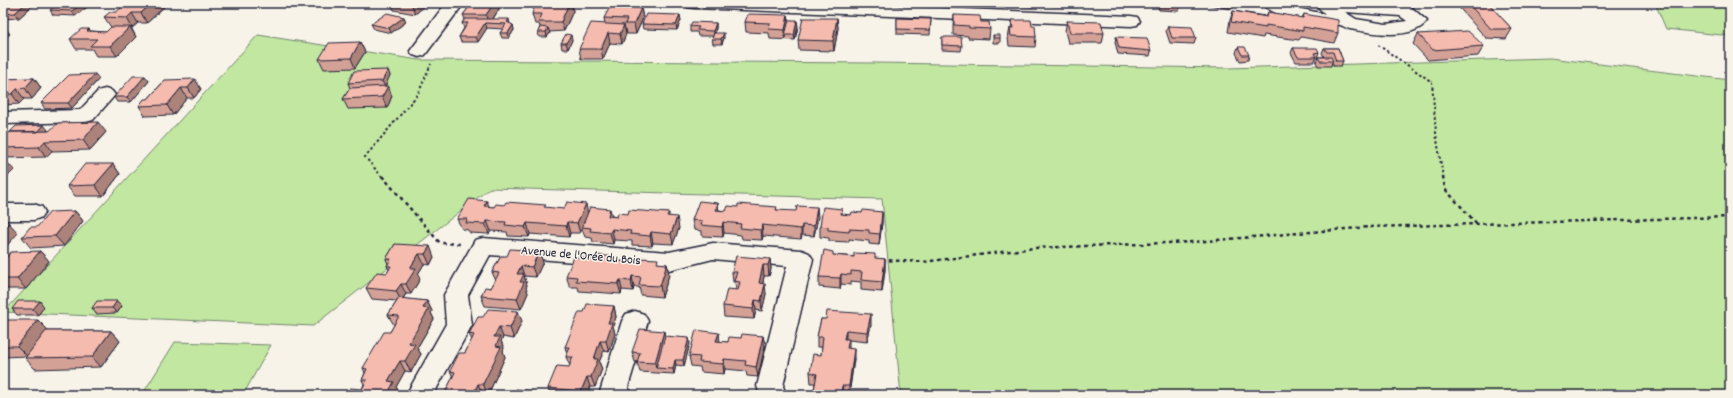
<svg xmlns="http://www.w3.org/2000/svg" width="1733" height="398" font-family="Dekko,sans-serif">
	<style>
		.green { fill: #c2e7a1; stroke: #72846e }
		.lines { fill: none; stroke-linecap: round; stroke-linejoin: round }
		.minor-casing { stroke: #22223b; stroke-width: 3 }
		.path-far1 { stroke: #22223b; stroke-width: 2; stroke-dasharray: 2.5 2.5; stroke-linecap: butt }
		.path { stroke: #22223b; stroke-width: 2.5; stroke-dasharray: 3.5 3.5; stroke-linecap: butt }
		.minor { fill: #f7f3e8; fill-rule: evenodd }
		.wall { fill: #d3a196; stroke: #22223b }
		.shaded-wall { fill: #ac837a; stroke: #22223b }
		.building { fill: #f5bbae; stroke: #22223b }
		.labels { text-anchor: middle; stroke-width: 3; stroke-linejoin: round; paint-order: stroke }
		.street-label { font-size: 13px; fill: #22223b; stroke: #f7f3e8 }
	</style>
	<rect width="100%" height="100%" fill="#f7f3e8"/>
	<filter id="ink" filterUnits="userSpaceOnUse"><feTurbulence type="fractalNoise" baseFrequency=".025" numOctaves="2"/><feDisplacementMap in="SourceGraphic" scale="8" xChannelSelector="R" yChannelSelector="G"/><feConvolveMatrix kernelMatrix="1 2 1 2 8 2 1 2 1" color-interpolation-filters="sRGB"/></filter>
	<g filter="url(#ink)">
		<path class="green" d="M1655,3h75v33l-64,-7z
			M258,35l161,25 455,3 354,5 322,-10 180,22v315h-829l-19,-196 -392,-11 -177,138 -309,-14z
			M175,342l96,3 -28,50h-101z"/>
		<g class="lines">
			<defs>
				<path id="minor" d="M446,3h18l-39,52 -6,2 -6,-2 -3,-4z
					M685,3h135l311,13 6,1 3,4 -3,4 -6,1 -437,-18 -6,-1z
					M1262,3h21l14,5 28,6 -11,-11h54l37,3 6,1 16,14c-14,20 -56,12 -77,8 -7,-2 -9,-6 -17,-4 -19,-3 -59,-6 -71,-22zM1345,12l55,4 7,5 -21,3 -30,-5z
					M105,89l7,2 3,4 -22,25 -7,2 -83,2v-12l77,-2 18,-19z
					M3,204h31l8,3 3,5 -3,5 -8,3h-31z
					M483,238l186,14 44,-9 88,7 8,3 4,6 -30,127 3,9h-26l-3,-9 30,-120 -74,-7 -44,11 -179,-15 -22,40 4,30 -39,70h-27l40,-71 -2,-29 31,-55z
					M635,311l9,3 4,7 -20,66 4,8h-33l23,-74 4,-7z"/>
			</defs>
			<use href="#minor" class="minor-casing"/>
			<path class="path-far1" d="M1378,45l54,37 4,51 7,44
				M382,177l-17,-20 53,-63 13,-30"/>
			<path class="path" d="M382,176l58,67 21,1
				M1443,176l2,13 32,35
				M882,260l41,2 111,-14 160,-6 175,-15 361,-10"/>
			<use href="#minor" class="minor"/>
		</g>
		<path class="wall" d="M3,3l31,1 -15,14 -16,1z
			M391,3h38l-14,11 -21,-4z
			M472,3h26l1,6 -6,10 20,6 1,5 -5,8h-7l-2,-5 3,-4 -16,-1 -9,14h-17l-2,-5 5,-9 -2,-5 3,-4 -2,-4z
			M543,3h28l2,8 -9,20 -15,1 1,1 -3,4h-8l-1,-5 2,-5 -1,-3h-4l-3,-10 9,-6z
			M938,3h13v3h-13z
			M1005,3h29l-1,4 -27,-2z
			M1051,3h27l-1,4 -25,-1z
			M1120,3h26l-1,4 -24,-1z
			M1157,3h23l1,2 -2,6 -20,-1z
			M1209,3h24l-1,6 -23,-4z
			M1455,3h33l24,26 -6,10 -20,-1z
			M90,5l-15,11 -22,-1 -3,-5z
			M165,6l-18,17h-9l-6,5 -1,-1 5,10 -19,19h-21l-4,-7h-16l-6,-10 19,-10 2,2 15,1 5,-5 -7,-10 12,-5z
			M641,8l2,10 -7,16h-9l-1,-5h-1l1,5 -4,10 -12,-1 -7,16h-22l-2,-10 26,-25 -1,-6z
			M1233,11l33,5 2,-4 34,6 2,-4 34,19 -4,10 -33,-6 -2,3 -35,-5 -1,3 -35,-6 2,-12z
			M788,15l1,5 9,6 -3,14 -25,-1 -1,-6 -23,-1 -1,-10z
			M954,15l27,7 9,7 -1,10 -21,-1v-2l-15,-1v-10z
			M404,17l2,5 -15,11 -17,-4 -3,-5z
			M837,18l1,10 -4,23 -35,-1 -1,-10z
			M897,18l34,1 -1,16 -33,-1z
			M681,20l-4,10 -34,-1 -1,-5z
			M1012,20l20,6 4,11 -1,10 -26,-1 -1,-8 2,-10h1z
			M1067,21l37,12 -2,10h-34l-3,-12z
			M716,23v5l-1,5 9,5 -2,6h-9l-1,-5 1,-3h-15l-1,-4h-7v-6z
			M1168,26l28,12 -2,6 -24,-1 -4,-12z
			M1418,34l66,12 -6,10 -50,4 -15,-16z
			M993,35l7,3v5h-7z
			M942,37l20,9 -1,5 -19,-1z
			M1116,37l35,14 -1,5 -32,-2 -3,-12z
			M572,40l-4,9h-6l-1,-6z
			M360,42l5,10 -10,16 -31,1 -5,-10z
			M1238,47l11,8 -1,5 -8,1 -4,-8z
			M1293,48l26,4 -2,6h-1l-2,4h-18l-5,-9z
			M1324,48h14l5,13 -2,5h-7l-2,-4 -1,4h-13l-2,-4 2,-5h6l-2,-4z
			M95,74l4,5 -27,29 -27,1 -4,-6z
			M390,75l-5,11 7,10 -5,12 -39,1 -5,-10 7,-11 -2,-5z
			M145,76l4,5 -18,21h-14l-3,-5z
			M34,78l7,10 -9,11h-8l-5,5 -16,1v-26z
			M165,80l36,9 -7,9h-7l-14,17 -28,1 -6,-10 9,-7z
			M48,130l-1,1 59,1 -16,18 -38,1 -6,6 -43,1v-19z
			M113,164l7,10 -17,22h-28l-8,-10z
			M504,205l43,3 41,4 29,5 11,-3 41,-1v3l10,12 -6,16 -20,-1 -1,3 -20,-1v-4l-18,-1 -1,4 -20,-2 -1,-4 -7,-1 -3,-8 -2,4h-10l-1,4 -39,-3 -1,3 -21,-1 -1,-4 -16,-1 -2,3 -19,-1 -2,-3 -6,-1 -5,-10 32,-12h5z
			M842,209v5l9,1 11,-2 20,-1v11l-3,22 -10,-1v-3l-20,-2v3l-20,-1v-3l-9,-1v-11z
			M719,210l7,1 51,-1 41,7 -4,19 -12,-1 -1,4 -38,-3 -1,4 -20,-1 -1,-4 -17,-2 -1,4 -21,-1v-5l-8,-1 -2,-10z
			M75,211l8,10 -19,25 -33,2 -9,-11 15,-10z
			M395,244l39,13 -4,8 -6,-1 -6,10 2,5 -9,15h-5l-3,5 24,2 5,10 -1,2 3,6 -17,29 4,6 -10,18 -6,-1 -9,16 4,6 -2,2h-52l16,-6 2,-5 -2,-4 3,-7 -2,-5 27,-36 4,-7 -6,-10 9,-14 -25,-2 -6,-11 21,-15 2,-3 -2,-4 1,-2 -2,-5z
			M40,251l9,10 -23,28h-23v-24l1,-1h-1v-3z
			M833,255l52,4v11l-3,22 -21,-2v-8l-10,-1v4l-10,-1 -1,5 -21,-2v-10z
			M501,256l42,6 -7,15 -12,-1 3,9 -1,2 2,6 -7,16 -36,-3 -4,-10 10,-8 4,-9 -3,-7z
			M770,259l1,10 -2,7h-5l-1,7 3,11 -4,17 -6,-1 -2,9 -30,-2 -1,-11 13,-16 -1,-8h-2l-1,-10z
			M618,261l49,3 2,11 -7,22 -21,-2 -2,-8h-5l-1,4 -11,-1 -1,4 -42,-3 -1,-4h-8l-4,-11z
			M122,306l-5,7 -21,1 -4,-6z
			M614,306l2,11 -3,9 2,8 -6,18 -5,-1 -5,11 3,7 -7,18h-5l-3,8h-37l-2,-7 22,-22 -4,-9 1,-3 -2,-7 19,-35z
			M44,307l-6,8h-21l-5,-6z
			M821,319l50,6 -4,17 -18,-2v8l5,11 -5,36h-36l2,-12h-4l-1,-11 11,-17 1,-8h-5v-10z
			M3,320l45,10 -1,1h64l9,10 -19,26 -66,2 -10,-11 2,-2 -24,1z
			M522,321l-8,18 -11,-2 -2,4 3,7 -1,3 2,6 -17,38 -6,-1v1h-36l-1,-2 8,-16 -3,-6 15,-18 7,-13 -3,-6z
			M665,336l25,7 -6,23 -8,-1 -2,9 -34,-2 -3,-10h-2l-3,-10z
			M763,336l2,10 -7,31 -11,-1 -1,-5 -21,-2 -1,5 -23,-2 -1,-5 -9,-1 -2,-10 31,-14h8l13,-4z"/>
		<path class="shaded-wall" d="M26,3h7l1,1 -15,14 -4,-5z
			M83,3h6l1,2 -15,11 -3,-5z
			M152,3h11l2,3 -18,17 -6,-10z
			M414,3h15l-14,11 -3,-9z
			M494,3h4l1,6 -9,14h-2l-2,-8z
			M569,3h2l2,8 -9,20 -3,-9z
			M641,8l2,10 -7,16 -2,-10z
			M132,13l6,10 -6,5 -5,-10z
			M680,15l1,5 -4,10 -1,-5z
			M788,15l1,10 -4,10v5v-10z
			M404,17l2,5 -15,11 -2,-5z
			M837,18l1,10 -4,23 -1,-10z
			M509,19l1,5 -3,-2z
			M797,20l1,6 -3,14 -1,-5z
			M485,23l2,5 -9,14 -2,-5z
			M716,23v5l-2,8 -1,-5z
			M3,25l7,9 -7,6z
			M513,25l1,5 -5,8 -1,-5z
			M624,25l2,9 -4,10 -2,-10z
			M130,27l6,10 -19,19 -7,-10z
			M548,28l2,5 -3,4 -1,-5z
			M608,33l2,10 -7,16 -2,-10z
			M724,33v5l-2,6 -1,-5z
			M571,35l1,5 -4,9 -2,-6z
			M360,42l5,10 -10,16 -4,-10z
			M388,70l2,5 -5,12 -3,-6z
			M95,74l4,5 -27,29 -4,-5z
			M145,76l4,5 -18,21 -4,-5z
			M34,78l7,10 -9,11 -7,-11z
			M195,79l6,10 -7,9 -6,-10z
			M388,86l4,10 -5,12 -5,-11z
			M181,88l6,10 -14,17 -6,-10z
			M17,89l7,10 -5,5 -7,-10z
			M98,122l8,10 -16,18 -7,-10z
			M44,125l4,5 -11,12 -4,-5z
			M45,141l7,10 -6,6 -7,-10z
			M5,160l9,10 -11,11v-19z
			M113,164l7,10 -17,22 -8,-11z
			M487,201l4,10 -7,-5z
			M718,203l1,11 -3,-4z
			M586,204l2,10 -6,13v2l-2,4 -3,-10z
			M817,207l1,10 -4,19v-10z
			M610,209l3,10 -5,-3z
			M75,211l8,10 -19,25 -9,-10z
			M882,212v11l-3,22z
			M677,217l2,11 -6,16 -2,-10z
			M487,221l4,10 -2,3 -4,-10z
			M567,222l3,11 -1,4 -3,-11z
			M723,222l1,11 -1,4 -1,-10z
			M9,223l9,10 -15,17v-21z
			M527,223l3,11 -1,3 -4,-10z
			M762,225l1,11 -1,4 -1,-10z
			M802,225v10l-1,4v-10z
			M612,229l2,11 -1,4 -3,-11z
			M651,232l2,11 -1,3 -2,-10z
			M430,246l4,11 -4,8 -5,-11z
			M40,251l9,10 -23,28 -9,-10z
			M539,251l4,11 -7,15 -4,-10z
			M419,254l5,10 -6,10 2,5 -9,15 -5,-10 4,-16z
			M770,259l1,10 -2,7 -1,-11z
			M885,259v11l-3,22v-10z
			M667,264l2,11 -7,22 -2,-11z
			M763,265l1,11 -3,18 -2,-11z
			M521,266l6,19 -1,2 2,6 -7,16 -4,-10v-25z
			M841,274v10l-1,5v-11z
			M632,276l2,11 -1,4 -2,-10z
			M620,280l2,10 -1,4 -3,-10z
			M401,284l5,10 -5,7 -5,-10z
			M765,284l1,10 -4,17 -1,-10z
			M755,300l1,10 -2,9 -1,-10z
			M40,301l4,6 -6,8 -5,-6z
			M117,301l5,5 -5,7 -5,-5z
			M427,301l5,10 -1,2 3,6 -17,29 4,6 -10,18 -6,-11 4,-18 14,-35z
			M614,306l2,11 -3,9 2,8 -6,18 -3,-11 2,-18z
			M518,311l4,10 -8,18 -4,-11z
			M871,314v11l-4,17v-10z
			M38,320l10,10 -21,26 -10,-10z
			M499,327l4,10 -2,4 3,7 -1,3 2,6 -17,38 -5,-11 13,-38 -2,-9z
			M846,330v10l-2,-1z
			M111,331l9,10 -19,26 -9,-10z
			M664,331l2,10 -10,27 -1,-5z
			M719,333l1,10 -4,-2z
			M763,336l2,10 -7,31 -2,-10z
			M689,338l1,5 -6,23 -1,-6z
			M600,341l4,10 -5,11 3,7 -7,18 -4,-10 3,-18z
			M854,349v10l-5,36v-9z
			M724,359l1,10 -1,5 -1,-10z
			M675,360l1,5 -2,9 -1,-5z
			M400,361l5,10 -9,16 4,6 -2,2h-11l1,-14z
			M587,377l3,10 -3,8h-4l-2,-4z
			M478,384l4,10v1h-9z
			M842,386l1,9h-2z
			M532,391l1,4h-3z"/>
		<path class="building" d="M3,3h23l-11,10 -12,1z
			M58,3h25l-11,8 -22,-1z
			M127,3h25l-11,10h-9l-5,5 -23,-1 6,-5h6z
			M402,3h12l-2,2z
			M472,3h22l-8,12h-23z
			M543,3h26l-8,19h-22l3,-8h-10l2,-6h7z
			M1160,3h20l1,2h-20z
			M1468,3h20l24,26h-21z
			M610,7l31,1 -7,16h-9l2,-5 -23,-1z
			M1233,11l34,6 1,-5 35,6 1,-4 34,6v13l-35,-6v4l-37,-6v3l-35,-6z
			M387,13l17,4 -15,11 -18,-4z
			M646,14l34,1 -4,10 -34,-1z
			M748,14l40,1 -3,15 -16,-1 1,-6 -25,-1z
			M954,15l26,1 1,6h8l1,7 -21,-1v-2l-15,-1z
			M803,18h34l-4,23 -35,-1z
			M897,18l34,1 -1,11 -33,-1z
			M465,19h44l-2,3 6,3 -5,8h-8l6,-9 -21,-1 -9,14h-17l9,-14h-6z
			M789,20h8l-3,15h-9z
			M1012,20h19l1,6h3l1,11 -25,-1 -1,-8h3z
			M1067,21l34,1 3,11h-34z
			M692,22l24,1 -3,8 -16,-1 2,-3 -9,-1z
			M591,23l33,2 -4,9 -12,-1 -7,16h-22z
			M1168,26l24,1 4,11h-24z
			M111,27h19l-20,19h-20l7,-7h-27l11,-10h8l-2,2 19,1z
			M540,27l8,1 -2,4h-8z
			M1468,31l16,15 -51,4 -15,-16z
			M714,33h10l-3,6h-9z
			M566,34l5,1 -5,8h-5z
			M993,35h7v3h-6z
			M942,37h19l1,9 -20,-1z
			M1116,37l31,1 4,13 -32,-3z
			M360,42l-9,16 -32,1 10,-16z
			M1238,47h7l4,8h-7z
			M1293,48h24l2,4 -5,1 2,4h-18z
			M1324,48h14l5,13h-7l-3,-9h-6z
			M1318,57h13l2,4h-13z
			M388,70l-6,11 -34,2 6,-12z
			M95,74l-27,29h-27l28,-28z
			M133,76h12l-18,21h-13z
			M34,78l-9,10 -8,1 -5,5h-9v-15z
			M195,79l-7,9h-7l-14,17 -28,1 5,-7h4l17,-19z
			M388,86l-6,11 -39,2 7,-11z
			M98,122l-15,18 -38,1 -6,6 -36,1v-9l7,-7 39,-1 9,-8z
			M44,125l-6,7h-28l-4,4 10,-10z
			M85,164h28l-18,21 -28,1z
			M469,199l18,2 -3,5 10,1 2,-3 8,1 2,-3 40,3 -2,2 20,2 3,-7 19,2 -9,19 -10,-1 -1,4 -39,-3 -2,4 -20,-2 1,-3 -19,-1 -2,3 -19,-1 1,-4h-10z
			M699,201l19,2 -2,7 10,1 2,-5 10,1v-3l39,3 -1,3 20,1 1,-5 20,1 -3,19 -12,-1 -1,4 -39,-4 -1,5 -21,-2 1,-4 -18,-2 -1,5 -21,-2 1,-4 -10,-1z
			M590,207l20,2 -2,7 9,1 1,-4 10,1 1,-4 40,3 -2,3 10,1 -6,17 -20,-2 -1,4 -20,-2 1,-3 -19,-2 -2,4 -20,-2 1,-3 -9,-1z
			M823,207l19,2 -1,5 10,1 1,-3 10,1 1,-3 19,2 -2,22 -11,-1v-3l-20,-1v3l-21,-2v-3l-8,-1z
			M75,211l-20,25 -33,1 8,-10h7l13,-15z
			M3,223h6l-6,6z
			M395,244l35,2 -5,8h-6l-9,14h6l-10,16h-5l-5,7 -30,-3 11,-16 10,1 4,-7h-4l4,-7h-5z
			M510,249l29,2 -7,16 -11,-1 -4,8h7l-4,8h4l-7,17 -36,-3 4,-9 6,1 8,-15 -7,-1 9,-16h6z
			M824,250l9,2v3l21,2v-4l21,1v4l10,1 -3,23 -21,-2 1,-8 -11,-1v4l-10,-1 -1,4 -21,-1z
			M40,251l-23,28h-14v-14l2,-3h-2v-1l8,-9z
			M596,255l21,2 -1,4 22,1 1,-4 19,1 -1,4 10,1 -7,22 -21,-1 2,-8 -9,-1 -1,5 -11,-1 -2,4 -42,-3 1,-4 -11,-1 8,-19 21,2z
			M736,256l34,3 -2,6h-5l-4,18 6,1 -4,17 -6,-1 -2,9 -30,-3 4,-17 11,1 2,-8 -6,-1 3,-9h-5z
			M399,298l28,3 -4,7 6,1 -20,34 6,1 -10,17h-5l-12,20 6,1 -7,13h-41l4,-7 12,1 5,-9h-5l5,-11 -4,-1 21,-36h6l9,-16 -11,-1z
			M18,301h22l-7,8h-21z
			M97,301h20l-5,7h-20z
			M587,304l27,2 -6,17h4l-6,18h-6l-6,18h4l-7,18h-4l-6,14 -33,-3 9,-22 12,1 4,-10h-7l4,-10h-5l14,-35h5z
			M488,309l30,2 -8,17 -11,-1 -5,10h6l-4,9 5,1 -18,37h-5l-5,11 -28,-2 10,-21 -5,-1 9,-18h6l9,-18 -5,-1 9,-17h5z
			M827,311l44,3 -4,18 -21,-2 -2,9h5l-2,9 7,1 -5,37h-7l-1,9h-28l4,-21 -7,-2 3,-18 8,1 2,-18h-6l4,-18h5z
			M3,320h35l-21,26h-14z
			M640,329l24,2 -9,32 -18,-1 3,-9 -8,-1z
			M696,330l23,3 -3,8 12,1 1,-5 12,1 1,-4 21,2 -7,31 -11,-2 1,-4 -22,-2 -1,5 -24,-2 1,-5 -11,-1z
			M46,331h65l-19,26 -67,1z
			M665,336l24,2 -6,22h-8l-2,9 -17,-1z
			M516,389l16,2 -2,4h-17z"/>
	</g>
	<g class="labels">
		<g class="street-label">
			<text transform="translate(581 254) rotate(5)" y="5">Avenue de l'Orée du Bois</text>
		</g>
	</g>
	<rect width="1733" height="398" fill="none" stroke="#f7f3e8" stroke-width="16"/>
	<rect x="8" y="8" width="1717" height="382" fill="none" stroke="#22223b" stroke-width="1.5" filter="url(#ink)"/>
</svg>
